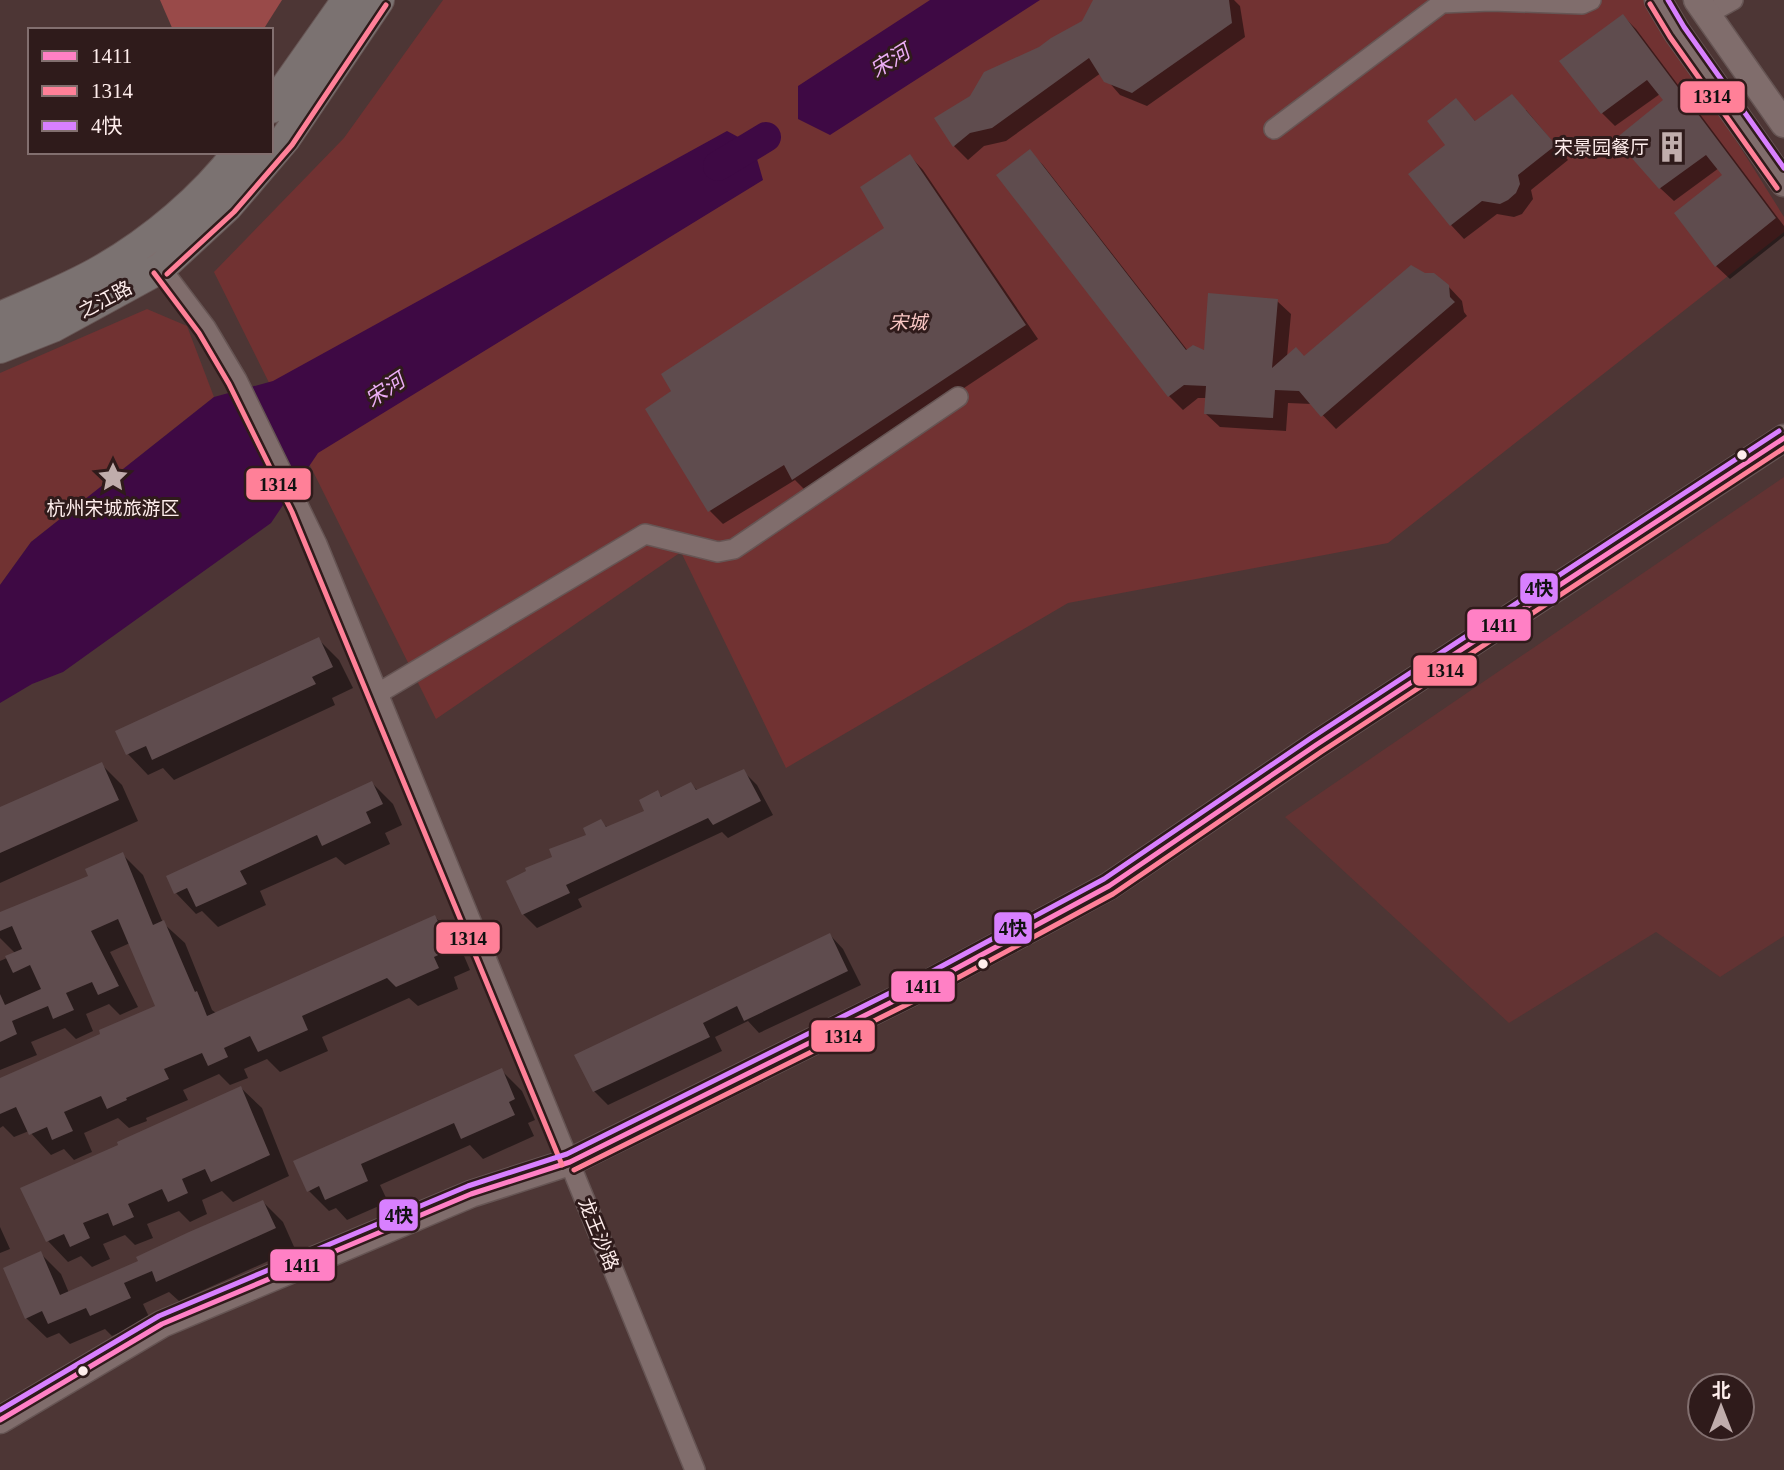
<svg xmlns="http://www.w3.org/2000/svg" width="1784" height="1470" font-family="'Times New Roman','Noto Sans SC',serif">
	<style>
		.built { fill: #633333 }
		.green { fill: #713232 }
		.forest { fill: #994a49 }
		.water { fill: #3e0944 }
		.shadow { fill: #0007 }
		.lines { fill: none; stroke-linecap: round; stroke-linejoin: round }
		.river { stroke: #3e0944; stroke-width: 30 }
		.building { fill: #5f4c4e }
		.street-casing { stroke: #665554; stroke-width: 22 }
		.secondary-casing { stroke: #665554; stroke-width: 29 }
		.primary-casing { stroke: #665554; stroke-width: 32 }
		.street { stroke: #806d6c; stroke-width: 19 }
		.secondary { stroke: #806d6c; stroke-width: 26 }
		.primary { stroke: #7b7271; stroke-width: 30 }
		.bus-1-casing { stroke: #2f1b1b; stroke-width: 10 }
		.bus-2-casing { stroke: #2f1b1b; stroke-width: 10 }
		.bus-3-casing { stroke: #2f1b1b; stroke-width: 10 }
		.bus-1 { stroke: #ff80c5; stroke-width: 5 }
		.bus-2 { stroke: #ff8098; stroke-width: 5 }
		.bus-3 { stroke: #d880ff; stroke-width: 5 }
		.bus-dot { fill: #feedec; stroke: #2f1b1b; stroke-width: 2.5 }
		.labels { text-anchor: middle; stroke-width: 6; stroke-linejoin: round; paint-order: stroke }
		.poi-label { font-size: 19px; fill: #feedec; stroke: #2f1b1b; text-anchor: end }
		.street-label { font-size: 19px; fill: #feedec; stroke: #2f1b1b }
		.park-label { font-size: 19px; font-style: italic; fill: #fac7c4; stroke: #2f1b1b }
		.water-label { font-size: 21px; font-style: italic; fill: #ecaef5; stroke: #2f1b1b }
		.line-badge { stroke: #2f1b1b; stroke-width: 2.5 }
		.pale-badge-label { font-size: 19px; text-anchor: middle; font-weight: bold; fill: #111 }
	</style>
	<rect width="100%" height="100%" fill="#4d3635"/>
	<path class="built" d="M1784,477v459l-64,41 -64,-45 -147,91 -224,-206z"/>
	<path class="green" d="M443,0h1205l136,217v15l-396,311 -320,60 -282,165 -105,-216 -245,167 -222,-447 130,-134z
		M147,309l40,17 27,71 -183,145 -31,43v-212z"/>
	<path class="forest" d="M160,0h122l-19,30h-90z"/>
	<path class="water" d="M930,0h110l-210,135 -32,-16v-33z
		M727,131l26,14 10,35 -445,273 -47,70 -208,149 -31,12 -32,19v-118l31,-43 183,-145 59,-16z"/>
	<path class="shadow" d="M1095,0h139l6,6 5,31 -98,69 -27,-11 -19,-22 -95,68 -22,5 -16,14 -14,-14 -18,-27 148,-97z
		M1623,16l13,13 148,197v10l-54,43 -14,-13 9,-90 -6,-8 -45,33 -14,-13 6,-87 -6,-7 -45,32 -13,-13z
		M1456,100l20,22 50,-12 42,50 -37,30 2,9 -11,15 -8,3 -17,-3 -33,25 -13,-14 -3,-79z
		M1029,151l14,14 145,186 17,2 72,-52 14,13 -4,43 17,1 144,-72 14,15 2,11 3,4 -131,113 -24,-25 -24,-1 -2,28 -66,-4 -14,-13 1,-16h-9l-15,12 -14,-14 -171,-221z
		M910,156l13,14 115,169 -231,153 -12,-12 -72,44 -13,-13 -62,-102 238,-181z
		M318,639l21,21 14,28 -21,10 3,7 -161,75 -11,-12 -15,7 -20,-21z
		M101,764l21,21 16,36 -138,62v-74z
		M743,771l14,14 16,30 -45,23 -6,-6 -144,67 4,8 -45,21 -14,-14 -14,-33 45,-23 35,-22 11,-15 8,7 39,-16 11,-19 5,5 28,-14 7,7z
		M372,783l21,21 9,21 -17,8 5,11 -45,21 -9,-8 -76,34 6,14 -48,22 -16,-16 -6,3 -20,-21z
		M122,854l21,21 20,48 22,20 27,67 4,3 219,-96 21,20 14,33 -16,7 4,12 -40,17 -9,-8 -87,39 6,14 -48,21 -13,-13 -23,10 4,9 -18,7 -11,-11 -36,16 5,10 -42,18 1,3 -18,7 -11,-10 -34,15 8,19 -18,8 -10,-11 -13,6 -22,-24 -15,6 -11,-11 -3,2v-48l103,-45 54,-28 -27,-64 -20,9 28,55 -18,8 -11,-11 -23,10 7,17 -17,8 -11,-11 -34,14 6,13 -37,15v-109l16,-7 -16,-16v-24l90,-38z
		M830,935l13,14 18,36 -102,48 -11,-12 -33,16 7,14 -114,54 -14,-14z
		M501,1070l21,21 13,29 -7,3 6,13 -51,23 -13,-14 -90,40 8,17 -41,18 -11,-12 -7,3 -20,-20z
		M241,1088l21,20 27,68 -56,26 -11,-11 -20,9 5,14 -17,8 -11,-11 -32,13 6,14 -18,7 -10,-10 -22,9 7,15 -18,8 -11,-11 -13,6 -20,-21 73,-96z
		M263,1202l20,20 12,27 -116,52 -10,-9 -26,12 7,15 -38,17 -7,-7 -35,15 -11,-11 -12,5 -21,-20 15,-64 20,20 8,19 71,-31z
		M0,1227l10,22 -10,4z"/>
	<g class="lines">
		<path class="river" d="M718,166l48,-29"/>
	</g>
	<path class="building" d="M1093,0h136l3,23 -100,70 -28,-11 -15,-24 -97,70 -22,5 -17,14 -19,-29 36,-22 14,-24 55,-25 12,-9 31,-17z
		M1623,14l153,204 -61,49 -41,-54 48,-38 -16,-20 -47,34 -44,-50 48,-39 -16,-20 -46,34 -42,-53z
		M1512,94l44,51 -38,30 2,9 -4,9 -8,7 -8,4 -18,-3 -32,25 -42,-52 37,-29 -18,-24 29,-23 19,23z
		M1030,149l156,201 7,-5 11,5 4,-57 70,6 -6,69 24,-21 8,9 107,-91 14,8h9l15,12 1,12 5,5 -134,115 -22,-26 -24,-1 -2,28 -69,-4 2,-28 -22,-1 -16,12 -172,-222z
		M910,154l116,171 -234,155 -8,-15 -76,47 -63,-103 26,-18 -10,-17 223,-146 -24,-41z
		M319,637l14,30 -21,10 4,7 -164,76 -6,-14 -20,9 -11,-24z
		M102,762l17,38 -119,53v-46z
		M744,769l17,32 -48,24 -5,-7 -142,67 4,8 -48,22 -16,-34 20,-10 -1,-3 27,-11 -3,-8 37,-14 -3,-7 18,-9 5,8 38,-16 -5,-11 19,-10 3,7 30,-15 5,8z
		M372,781l11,23 -17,8 5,11 -49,23 -5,-11 -77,36 7,13 -51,23 -9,-19 -13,6 -8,-18z
		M123,852l30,73 11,-5 31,72 2,-1 10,25 228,-101 16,34 -17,8 5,11 -43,19 -9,-9 -85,38 6,14 -50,22 -8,-16 -26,12 4,9 -20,9 -6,-13 -38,16 5,10 -43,19 1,2 -20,9 -6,-13 -37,16 9,19 -21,9 -5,-13 -18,8 -13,-28 -16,7v-36l100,-44 -1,-4 56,-24 -37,-87 -27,12 28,55 -21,9 -6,-13 -26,11 8,17 -21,9 -5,-13 -36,15 5,13 -17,8v-48l5,11 36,-16 -11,-24 -17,8 -8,-17 17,-7 -10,-23 -12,5v-19l88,-36 -3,-7z
		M830,933l18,38 -104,50 -7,-15 -34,17 7,14 -117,55 -19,-37z
		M502,1068l13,31 -6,3 6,13 -54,24 -7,-16 -93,41 7,17 -43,19 -6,-14 -12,6 -14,-31z
		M241,1086l29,69 -59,27 -6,-13 -23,10 6,14 -20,9 -6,-13 -34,15 6,13 -21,9 -5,-13 -25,10 7,15 -20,9 -6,-13 -18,8 -26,-54 98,-43 -1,-3z
		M263,1200l13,28 -120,54 -4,-11 -28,12 7,15 -41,18 -4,-8 -38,16 -6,-13 -17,8 -22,-51 38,-17 19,44 78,-34 -2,-4 53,-25z"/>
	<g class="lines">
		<defs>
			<path id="street" d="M1706,15l27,-15
				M1274,129l168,-126 49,-2 91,3 9,-4
				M141,242l65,86 31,52 80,164 378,926
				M377,694l268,-160 73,18 16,-3 224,-152"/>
			<path id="secondary" d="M1658,0l19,32 107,151
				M1697,0l87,124
				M0,1420l162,-96 309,-130 99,-32 350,-174 189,-102 207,-141 468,-307"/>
			<path id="primary" d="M271,108l76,-108
				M0,317c34,-15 71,-29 103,-48 50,-29 100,-71 135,-117
				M0,348l53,-21 108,-59 67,-62 57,-67 94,-139"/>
		</defs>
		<use href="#street" class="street-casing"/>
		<use href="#secondary" class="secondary-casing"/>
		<use href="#primary" class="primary-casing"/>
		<use href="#street" class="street"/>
		<use href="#secondary" class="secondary"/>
		<use href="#primary" class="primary"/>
		<defs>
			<path id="bus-1" d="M0,1420l162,-96 309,-130 99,-32 350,-174 189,-102 207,-141 468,-307"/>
			<path id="bus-2" d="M1650,4l20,33 107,151
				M154,273l45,60 30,51 63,128 270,653
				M167,274l67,-62 58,-67 94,-140
				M574,1170l350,-174 189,-102 208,-142 463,-304"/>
			<path id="bus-3" d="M1668,0l16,27 100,141
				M0,1410l159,-94 309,-130 99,-32 349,-174 188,-101 207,-141 468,-307"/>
		</defs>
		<use href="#bus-1" class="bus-1-casing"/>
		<use href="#bus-2" class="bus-2-casing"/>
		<use href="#bus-3" class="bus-3-casing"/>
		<use href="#bus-1" class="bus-1"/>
		<use href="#bus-2" class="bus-2"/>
		<use href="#bus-3" class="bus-3"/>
	</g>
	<defs>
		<symbol id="building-bare" viewBox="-9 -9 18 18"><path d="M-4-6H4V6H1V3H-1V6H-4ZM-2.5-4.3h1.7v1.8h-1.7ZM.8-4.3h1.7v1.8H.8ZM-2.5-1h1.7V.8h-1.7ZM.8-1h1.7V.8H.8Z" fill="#c0adac" stroke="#2f1b1b" stroke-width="2.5" paint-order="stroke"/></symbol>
		<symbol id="sight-bare" viewBox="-9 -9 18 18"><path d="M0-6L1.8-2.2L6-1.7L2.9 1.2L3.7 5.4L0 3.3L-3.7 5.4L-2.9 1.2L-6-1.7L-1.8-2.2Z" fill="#c0adac" stroke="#2f1b1b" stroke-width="2.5" paint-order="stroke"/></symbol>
	</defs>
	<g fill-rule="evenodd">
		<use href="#building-bare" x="1650" y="125" width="44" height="44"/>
		<use href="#sight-bare" x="91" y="455" width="44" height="44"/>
	</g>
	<g class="bus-dot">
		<circle cx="1742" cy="455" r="6"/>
		<circle cx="983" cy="964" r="6"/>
		<circle cx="83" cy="1371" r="6"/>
	</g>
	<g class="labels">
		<g class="poi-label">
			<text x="1649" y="154">宋景园餐厅</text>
			<text x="113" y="515" text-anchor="middle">杭州宋城旅游区</text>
		</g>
		<g class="street-label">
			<text transform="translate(105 299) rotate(-28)" y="7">之江路</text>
			<text transform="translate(599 1234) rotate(68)" y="7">龙王沙路</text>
		</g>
		<g class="park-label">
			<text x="908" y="329">宋城</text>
		</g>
		<g class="water-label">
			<text transform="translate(890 61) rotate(-32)" y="7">宋河</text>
			<text transform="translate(385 390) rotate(-34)" y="7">宋河</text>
		</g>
	</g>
	<g class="line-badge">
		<rect x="1679" y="80" width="67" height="34" rx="7" fill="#ff8098"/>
		<rect x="245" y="467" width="67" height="34" rx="7" fill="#ff8098"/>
		<rect x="1519" y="572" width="40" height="33" rx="7" fill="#d880ff"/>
		<rect x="1466" y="608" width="66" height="34" rx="7" fill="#ff80c5"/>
		<rect x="1412" y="654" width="66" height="33" rx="7" fill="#ff8098"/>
		<rect x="993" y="911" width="40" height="34" rx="7" fill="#d880ff"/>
		<rect x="435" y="921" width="66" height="34" rx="7" fill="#ff8098"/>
		<rect x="890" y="970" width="66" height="33" rx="7" fill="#ff80c5"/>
		<rect x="810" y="1019" width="66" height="34" rx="7" fill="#ff8098"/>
		<rect x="378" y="1198" width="41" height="34" rx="7" fill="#d880ff"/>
		<rect x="269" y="1248" width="67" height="34" rx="7" fill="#ff80c5"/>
	</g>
	<g class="pale-badge-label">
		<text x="1712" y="103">1314</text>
		<text x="278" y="491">1314</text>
		<text x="1539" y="595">4快</text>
		<text x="1499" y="632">1411</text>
		<text x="1445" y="677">1314</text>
		<text x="1013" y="935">4快</text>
		<text x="468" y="945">1314</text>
		<text x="923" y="993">1411</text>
		<text x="843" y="1043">1314</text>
		<text x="399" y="1222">4快</text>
		<text x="302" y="1272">1411</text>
	</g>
	<rect x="28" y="28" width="245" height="126" fill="#2f1b1b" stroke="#826f6f" stroke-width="2"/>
	<rect x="42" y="51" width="35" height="10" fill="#ff80c5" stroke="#826f6f" stroke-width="2"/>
	<text x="91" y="63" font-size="21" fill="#feedec">1411</text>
	<rect x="42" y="86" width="35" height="10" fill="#ff8098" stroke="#826f6f" stroke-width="2"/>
	<text x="91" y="98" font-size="21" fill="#feedec">1314</text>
	<rect x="42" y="121" width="35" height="10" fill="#d880ff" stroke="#826f6f" stroke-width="2"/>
	<text x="91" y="133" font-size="21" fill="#feedec">4快</text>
	<g transform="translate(1721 1407)"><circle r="33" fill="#2f1b1b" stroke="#826f6f" stroke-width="2"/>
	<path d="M0-5L12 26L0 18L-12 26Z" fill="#c0adac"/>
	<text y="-10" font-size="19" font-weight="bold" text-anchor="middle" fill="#feedec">北</text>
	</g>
</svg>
